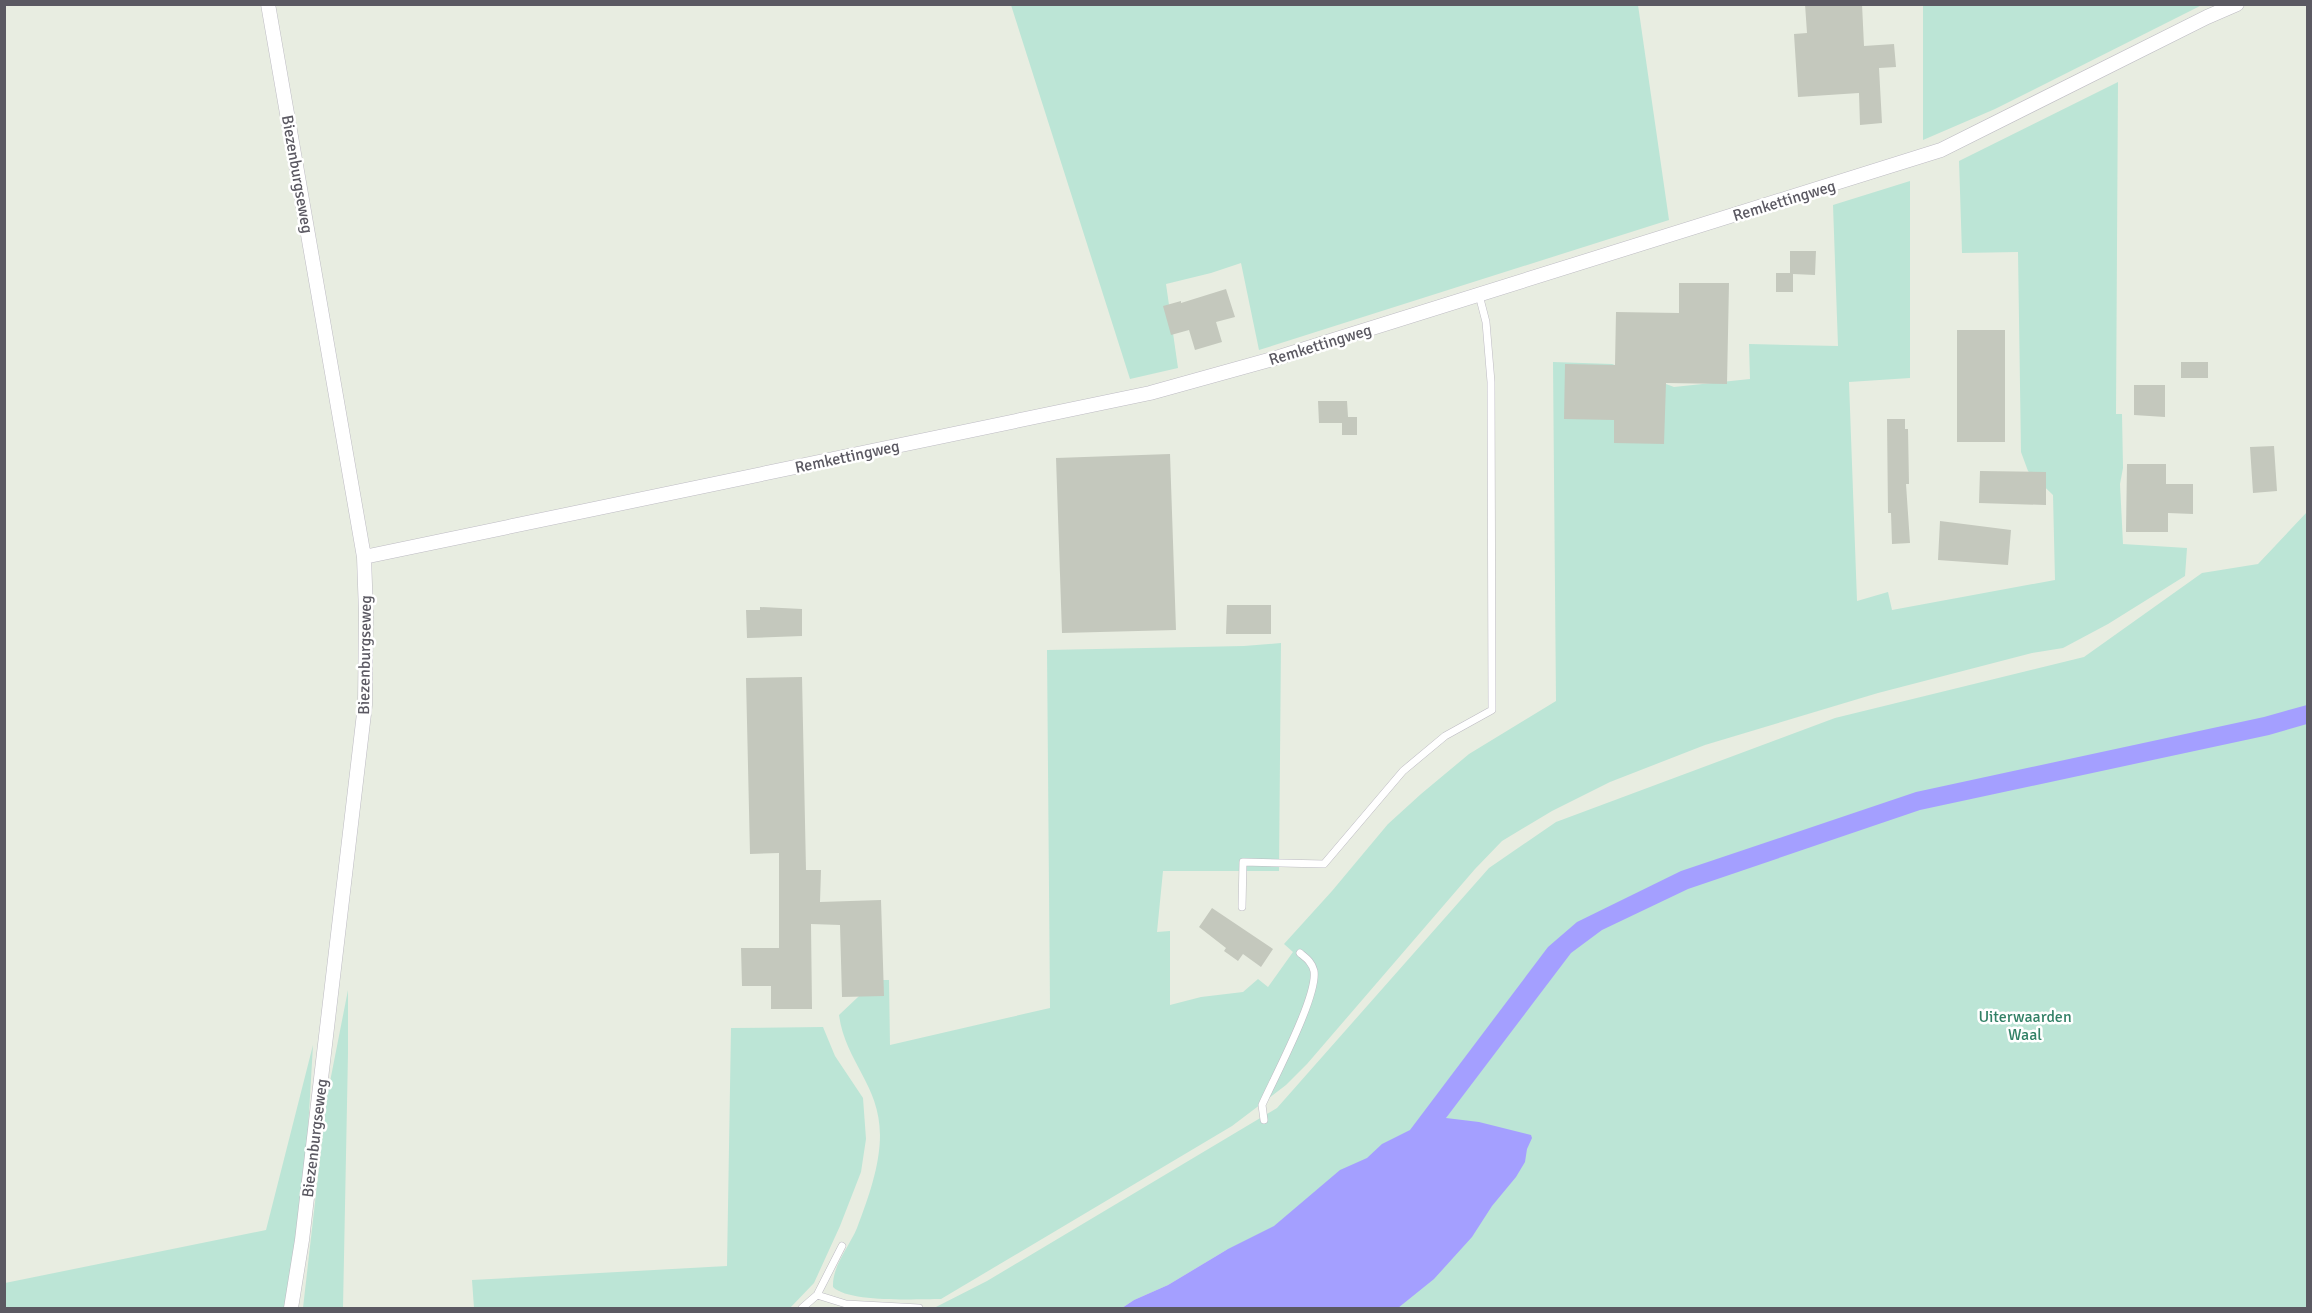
<svg xmlns="http://www.w3.org/2000/svg" width="2312" height="1313" font-family="Signika,sans-serif">
	<style>
		.green { fill: #bce5d6 }
		.water { fill: #a49fff }
		.building { fill: #c4c8bd }
		.lines { fill: none; stroke-linecap: round; stroke-linejoin: round }
		.lane-casing { stroke: #bdbbc3; stroke-width: 8 }
		.street-casing { stroke: #bdbbc3; stroke-width: 15 }
		.lane { stroke: #fff; stroke-width: 7 }
		.street { stroke: #fff; stroke-width: 14 }
		.labels { text-anchor: middle; stroke-width: 5; stroke-linejoin: round; paint-order: stroke }
		.street-label { font-size: 16px; fill: #5b5962; stroke: #fff }
		.park-label { font-size: 16px; fill: #328166; stroke: #fff }
	</style>
	<rect width="100%" height="100%" fill="#e8ede1"/>
	<path class="green" d="M1011,5h627l31,215 -410,130 -18,-87 -30,10 -45,11 12,84 -48,11z
		M1923,5v-1l279,1 -207,104 -72,31z
		M2118,82l-2,332h6l1,54 -3,16 3,60 64,4 -2,28 -77,48 -45,24 -31,5 -154,40 -173,52 -95,37 -58,29 -50,30 -27,28 -168,195 -21,21 -54,41 -291,173c-24,0 -92,4 -108,-12 -1,-21 16,-40 24,-59 11,-29 23,-62 23,-93 0,-50 -35,-74 -41,-120l37,-35h13l1,65 160,-37 -3,-358 197,-4 37,-3 -2,228h-116l-6,61 13,-1v74l31,-8 42,-5 15,-13 10,8 25,-35 -9,-8 48,-53 56,-67 33,-30 48,-40 87,-53 -3,-339 59,2 62,23 76,-8 -1,-35 89,2 -5,-141 77,-24v197l-61,4 8,219 31,-9 4,18 163,-30 -2,-85 -25,-24 -7,-19 -3,-200 -56,1 -3,-92z
		M2307,512v796h-1158l79,-59 -60,36 -34,15 -12,8h-188l53,-27 290,-173 212,-240 67,-46 279,-104 249,-61 118,-84 56,-9z
		M348,990v63l-5,255h-40l24,-211z
		M823,1027l12,29 28,42 3,41 -5,33 -21,54 -26,57 -24,25h-316l-2,-28 255,-14 4,-238z
		M313,1045l-5,85 -20,178h-283v-25l261,-53z"/>
	<path class="water" d="M2307,705v19l-38,11 -349,75 -232,79 -86,41 -31,23 -125,165 33,4 52,13 1,3 -5,11 -2,13 -9,15 -24,29 -20,31 -38,42 -36,29h-276l12,-8 34,-15 60,-36 46,-23 66,-56 27,-12 15,-14 28,-14 138,-183 29,-25 104,-51 235,-79 348,-75z"/>
	<path class="building" d="M1805,4h57l2,42 30,-2 2,23 -17,1 3,55 -22,2 -1,-32 -61,4 -4,-63 13,-1z
		M1790,251h26l-1,24 -22,-1v18h-17v-19h14z
		M1679,283h50l-2,101 -61,-1 -2,61 -50,-1v-23l-50,-1 1,-55 50,1 1,-53 63,1z
		M1226,289l9,28 -19,5 6,20 -27,8 -6,-20 -18,5 -8,-29 18,-5v2z
		M1957,330h48v112h-48z
		M2181,362h27v16h-27z
		M2134,385h31v32l-31,-2z
		M1318,401h29l1,16h9v18h-15v-12h-23z
		M1887,419h18v10h3l1,55h-3l4,59 -18,1 -1,-31h-3z
		M2274,446l3,45 -24,2 -3,-46z
		M1170,454l6,176 -114,3 -6,-175z
		M2127,464h39v20h27v30l-25,-1v19h-42z
		M1980,471l66,1v33l-67,-2z
		M1940,521l71,9 -3,35 -70,-5z
		M1227,605h44v29h-45z
		M760,607l42,2v27l-55,2 -1,-28h14z
		M802,677l4,193h15l-1,32 61,-2 3,96 -42,1 -2,-72 -29,-1 1,85h-41v-23h-29l-1,-38h38v-95l-29,1 -4,-176z
		M1212,908l61,41 -12,18 -18,-13 -5,7 -14,-10 2,-3 -27,-21z"/>
	<g class="lines">
		<defs>
			<path id="lane" d="M1242,907l1,-45 81,2 79,-93 42,-35 47,-26 -1,-328 -5,-60 -7,-27
				M1264,1120l-2,-15c12,-27 56,-109 52,-134 -2,-9 -8,-13 -14,-18
				M817,1295l29,9 73,4
				M802,1308l15,-13 25,-49"/>
			<path id="street" d="M268,4l96,553 2,56 -1,92 -63,535 -11,68
				M364,557l786,-164 126,-35 665,-208 266,-133 30,-13"/>
		</defs>
		<use href="#lane" class="lane-casing"/>
		<use href="#street" class="street-casing"/>
		<use href="#lane" class="lane"/>
		<use href="#street" class="street"/>
	</g>
	<g class="labels">
		<g class="street-label">
			<text transform="translate(298 174) rotate(80)" y="6">Biezenburgseweg</text>
			<text transform="translate(1784 200) rotate(-17)" y="6">Remkettingweg</text>
			<text transform="translate(1320 344) rotate(-17)" y="6">Remkettingweg</text>
			<text transform="translate(847 456) rotate(-12)" y="6">Remkettingweg</text>
			<text transform="translate(364 655) rotate(-89)" y="6">Biezenburgseweg</text>
			<text transform="translate(314 1138) rotate(-83)" y="6">Biezenburgseweg</text>
		</g>
		<g class="park-label">
			<text x="2025" y="1022">Uiterwaarden<tspan x="2025" dy="18">Waal</tspan></text>
		</g>
	</g>
	<rect width="2312" height="1313" fill="none" stroke="#5b5962" stroke-width="12"/>
</svg>
